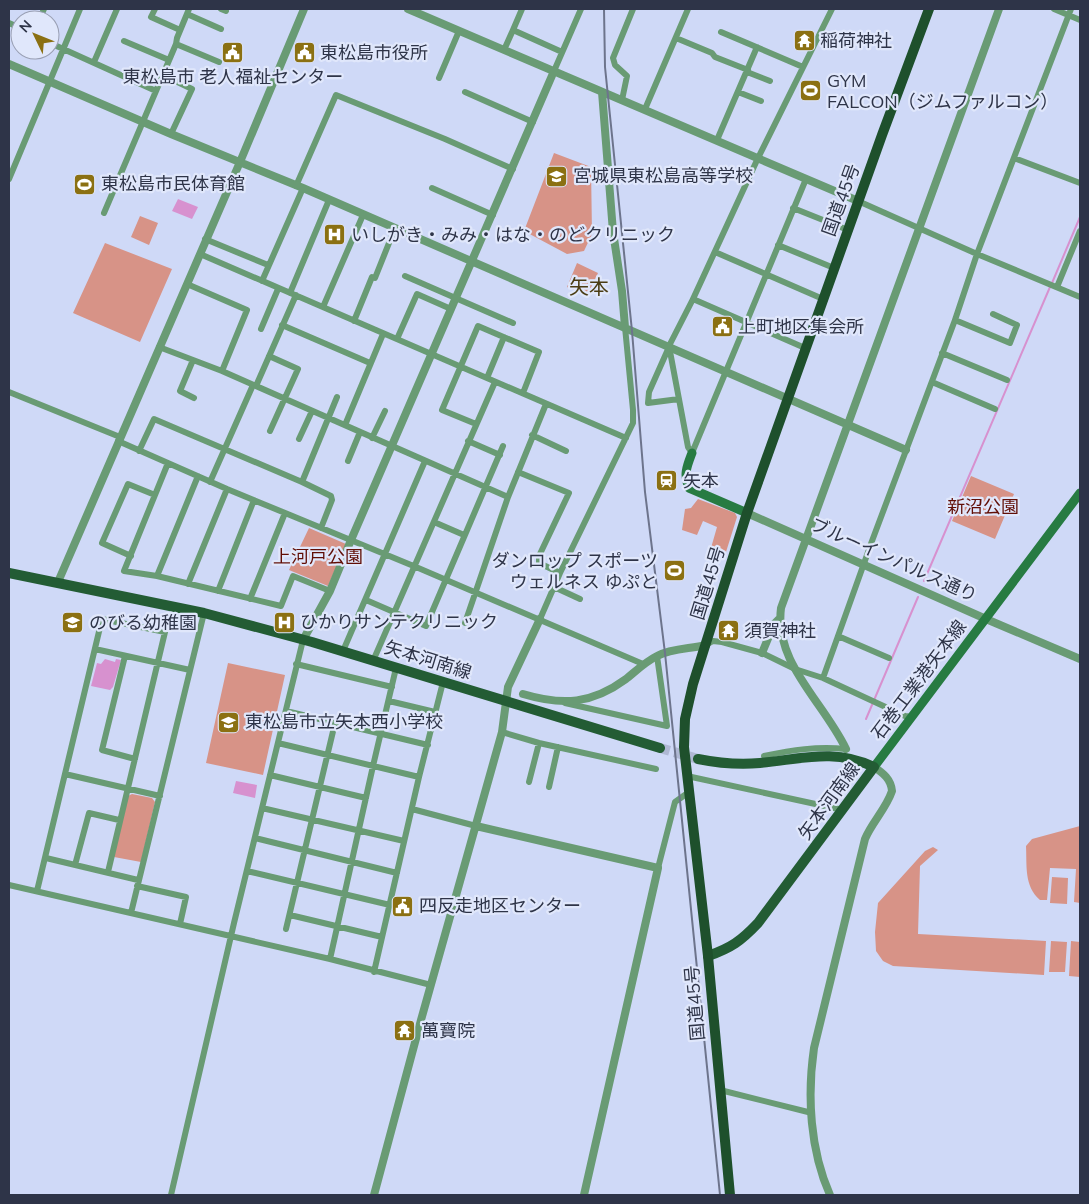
<svg xmlns="http://www.w3.org/2000/svg" width="1089" height="1204" font-family="Mulish,'Noto Sans JP',sans-serif">
	<style>
		.green { fill: #d79387 }
		.water { fill: #d791cf }
		.lines { fill: none; stroke-linecap: round; stroke-linejoin: round }
		.stream { stroke: #d791cf; stroke-width: 2 }
		.primary-tunnel { stroke: #afb8d4; stroke-width: 10; stroke-dasharray: 10 5; stroke-linecap: butt }
		.minor { stroke: #699b74; stroke-width: 6 }
		.tertiary { stroke: #699b74; stroke-width: 8 }
		.secondary { stroke: #277b42; stroke-width: 9 }
		.primary { stroke: #235c34; stroke-width: 10 }
		.trunk { stroke: #1e502c; stroke-width: 10 }
		.rail { stroke: #6d748c; stroke-width: 2 }
		.labels { text-anchor: middle; stroke-width: 4.5; stroke-linejoin: round; paint-order: stroke }
		.poi-label { font-size: 18px; fill: #2e3448; stroke: #e0e7fb; text-anchor: start }
		.street-label { font-size: 18px; fill: #2e3448; stroke: #e0e7fb }
		.park-label { font-size: 18px; fill: #610e06; stroke: #e0e7fb }
		.quarter-label { font-size: 20px; fill: #4b3d15; stroke: #e0e7fb }
	</style>
	<rect width="100%" height="100%" fill="#cfd9f7"/>
	<path class="green" d="M554,153l37,14 1,67 -8,17 -17,3 -43,-23z
		M140,216l18,7 -9,22 -18,-8z
		M105,243l67,26 -32,73 -67,-29z
		M577,263l21,10 -11,23 -20,-9z
		M971,476l43,18 -19,45 -43,-18z
		M698,499l37,14 2,4 -11,35 -15,-4 6,-21 -14,-6 -6,14 -15,-5 3,-21 6,-1z
		M309,528l37,16 -18,42 -39,-16z
		M228,663l57,12 -22,100 -57,-12z
		M132,794l20,4 3,4 -14,60 -27,-5 14,-61z
		M1080,826v77l-6,-1 2,-33 -26,-1 -3,32h-7c-16,-14 -13,-34 -14,-54l6,-7z
		M933,847l5,3 -18,16 -2,68 128,7 -2,34 -151,-9 -10,-5 -7,-10 -1,-19 3,-29 47,-52z
		M1052,877l16,1 -1,26 -17,-1z
		M1051,941l16,1 -2,30h-16z
		M1071,941l9,1v35l-11,-1z"/>
	<path class="water" d="M178,199l20,8 -6,12 -20,-8z
		M105,659l10,3 1,-3 5,1 -8,27 -3,3 -19,-4 6,-23 4,1z
		M236,781l21,4 -2,13 -22,-5z"/>
	<g class="lines">
		<path class="stream" d="M1052,283l28,-66
			M924,581l126,-294
			M866,719l52,-122"/>
		<path class="primary-tunnel" d="M660,748l38,11"/>
		<path class="minor" d="M155,9l-4,8 29,13
			M189,9l-12,29 -1,6 43,18
			M221,9l5,2
			M1054,9l26,11
			M187,14l34,15
			M39,20l5,-11
			M9,23l11,5
			M513,30l9,-21
			M721,32l82,35
			M676,38l36,15 3,4 33,13
			M124,41l45,19
			M50,43l106,48 20,-47
			M504,50l9,-20 49,22
			M94,62l23,-53
			M554,71l27,-62
			M747,72l23,9
			M163,75l29,14 -21,45
			M439,78l20,-47
			M465,92l68,30
			M738,92l23,9
			M622,100l5,-24 -12,-11 -2,-7 20,-49
			M645,109l43,-100
			M717,140l40,-93
			M1014,158l66,25
			M9,179l71,-170
			M296,186l40,-91 109,44 68,30
			M432,188l61,27
			M858,201l119,53 103,43
			M793,208l55,22
			M104,213l52,-122
			M205,239l63,26
			M778,245l56,23
			M715,252l108,47
			M200,254l426,184
			M405,276l108,47
			M262,281l41,-93
			M187,284l60,26 -25,61
			M1057,287l23,-56
			M290,293l39,-93
			M693,299l112,49
			M323,307l40,-92
			M955,320l55,23 7,-18 -24,-11
			M354,321l18,-44 3,1 20,-50
			M282,325l88,38
			M261,329l17,-40
			M397,339l20,-45 34,15
			M159,347l63,24 286,126
			M669,347l-20,45 -1,11 31,-4
			M942,353l65,27
			M269,356l29,13 -28,62
			M193,360l-13,31 14,7
			M487,378l17,-41
			M932,382l63,27
			M256,386l40,-91
			M9,392l111,45
			M476,424l-34,-14 36,-84 61,26 -16,41
			M345,425l38,-91
			M532,435l34,16
			M372,438l13,-27
			M299,439l13,-28
			M118,441l109,48 189,78 227,97
			M468,441l32,14
			M139,451l15,-32 148,63 29,14 1,4 -11,28
			M692,453l-4,-6 -19,-101 24,-47 65,-141 74,-149
			M692,453l114,-274
			M348,461l12,-29
			M168,463l-44,108 33,5 124,30 12,-30 37,15
			M518,472l51,21 -30,63v7l21,10
			M210,482l43,-97
			M302,482l35,-85
			M434,522l30,13
			M131,556l-29,-13 26,-59 27,11
			M157,576l41,-100
			M188,584l39,-95
			M554,587l26,12
			M218,591l36,-91
			M250,599l35,-86
			M366,600l60,26 77,-180
			M540,619l20,-46 73,-150v-13l-8,-83
			M465,623l43,-126 38,-93
			M838,636l51,22
			M706,645l7,-4 9,1 40,11 33,16 28,9 82,38 7,1
			M95,649l95,21
			M343,651l82,-190
			M125,656l-23,94 33,9
			M373,661l122,-279
			M296,664l96,23
			M823,678l49,-137 83,-221 22,-66 94,-245
			M389,701l46,11
			M565,703l102,23 -10,-70
			M286,711l142,34
			M502,732l37,11 117,26
			M278,743l141,34
			M764,756c28,-6 53,-10 82,-7
			M65,774l95,22
			M270,775l96,23
			M687,776l156,34
			M529,782l10,-39
			M549,787l9,-40
			M262,808l142,33
			M412,809l64,17
			M255,838l142,35
			M46,858l92,22
			M75,865l14,-52 30,7
			M658,868l17,-66 14,-10
			M247,871l143,34
			M9,885l321,74 101,26
			M137,886l49,11 -6,27
			M37,891l65,-272 63,13 -57,240
			M131,913l73,-300
			M290,915l92,22
			M286,929l49,-206
			M330,959l43,-193 23,-98
			M374,972l45,-195 24,-95
			M720,1090l92,23
			M171,1195l63,-272 69,-283"/>
		<path class="tertiary" d="M408,9l450,192
			M9,64l162,70 132,54 603,262
			M602,92l11,140 9,59 3,36
			M747,513l239,106 94,40
			M58,582l182,-420 64,-153
			M303,640l27,-49 21,-51 203,-469
			M762,653l12,-29 6,-6
			M523,694c40,12 69,10 103,-15 10,-8 19,-17 31,-23 15,-8 33,-7 49,-11
			M846,749c-23,-48 -72,-86 -65,-141l218,-599
			M476,826l182,42 -74,327
			M374,1195l47,-175 81,-288 6,-45 32,-68
			M830,1195c-20,-45 -23,-99 -16,-147l51,-209c7,-17 21,-30 27,-48 -1,-12 -9,-18 -18,-24"/>
		<path class="secondary" d="M692,453c-5,13 -9,22 -3,35l58,25
			M874,767l206,-274"/>
		<path class="primary" d="M9,573l195,40 108,29 348,106
			M698,759c20,4 41,6 62,4 42,-4 74,-15 114,4l-116,156c-17,18 -27,25 -50,33"/>
		<path class="trunk" d="M730,1195l-22,-239 -24,-209 1,-28 8,-35 54,-171 135,-378 47,-126"/>
		<path class="rail" d="M604,9l1,58 27,264 13,161 20,161 55,542"/>
	</g>
	<defs>
		<symbol id="temple-square" viewBox="-11 -11 22 22"><rect x="-9" y="-9" width="18" height="18" rx="4" fill="#8b7012" stroke="#e0e7fb"/><path d="M0-6L5-2H3V0L6.5 2.5H4V6H1.5V3h-3V6H-4V2.5H-6.5L-3 0V-2H-5Z" fill="#fff"/></symbol>
		<symbol id="civic-square" viewBox="-11 -11 22 22"><rect x="-9" y="-9" width="18" height="18" rx="4" fill="#8b7012" stroke="#e0e7fb"/><path d="M-.6-6.5H3V-4.5H.6V-3L4-1V1h2V6H-6V1h2V-1L-.6-3ZM-1.2 2.5V6h2.4V2.5Z" fill="#fff"/></symbol>
		<symbol id="stadium-square" viewBox="-11 -11 22 22"><rect x="-9" y="-9" width="18" height="18" rx="4" fill="#8b7012" stroke="#e0e7fb"/><path d="M0-5a6.5 5 0 1 0 0 10a6.5 5 0 1 0 0-10ZM-3.5-1.8h7v3.6h-7Z" fill="#fff"/></symbol>
		<symbol id="school-square" viewBox="-11 -11 22 22"><rect x="-9" y="-9" width="18" height="18" rx="4" fill="#8b7012" stroke="#e0e7fb"/><path d="M0-5L7-2L0 1L-7-2ZM-4 1L0 2.5L4 1V4Q0 6-4 4Z" fill="#fff"/></symbol>
		<symbol id="hospital-square" viewBox="-11 -11 22 22"><rect x="-9" y="-9" width="18" height="18" rx="4" fill="#8b7012" stroke="#e0e7fb"/><path d="M-5-5h3v3.5h4V-5h3V5h-3V1.5h-4V5h-3Z" fill="#fff"/></symbol>
		<symbol id="station-square" viewBox="-11 -11 22 22"><rect x="-9" y="-9" width="18" height="18" rx="4" fill="#8b7012" stroke="#e0e7fb"/><path d="M-3-6H3Q5-6 5-4V2Q5 4 3 4L4.5 6H3L1.5 4h-3L-3 6H-4.5L-3 4Q-5 4-5 2V-4Q-5-6-3-6ZM-3.5-4v3h7v-3ZM-3.5 1v1.5H-2V1ZM2 1v1.5H3.5V1Z" fill="#fff"/></symbol>
	</defs>
	<g fill-rule="evenodd">
		<use href="#temple-square" x="792" y="28" width="25" height="25"/>
		<use href="#civic-square" x="220" y="40" width="25" height="25"/>
		<use href="#civic-square" x="292" y="40" width="25" height="25"/>
		<use href="#stadium-square" x="798" y="78" width="25" height="25"/>
		<use href="#school-square" x="544" y="164" width="25" height="25"/>
		<use href="#stadium-square" x="72" y="172" width="25" height="25"/>
		<use href="#hospital-square" x="322" y="222" width="25" height="25"/>
		<use href="#civic-square" x="710" y="314" width="25" height="25"/>
		<use href="#station-square" x="654" y="468" width="25" height="25"/>
		<use href="#stadium-square" x="662" y="558" width="25" height="25"/>
		<use href="#hospital-square" x="272" y="610" width="25" height="25"/>
		<use href="#school-square" x="60" y="610" width="25" height="25"/>
		<use href="#temple-square" x="716" y="618" width="25" height="25"/>
		<use href="#school-square" x="216" y="710" width="25" height="25"/>
		<use href="#civic-square" x="390" y="894" width="25" height="25"/>
		<use href="#temple-square" x="392" y="1018" width="25" height="25"/>
	</g>
	<g class="labels">
		<g class="poi-label">
			<text x="820" y="47">稲荷神社</text>
			<text x="320" y="59">東松島市役所</text>
			<text x="233" y="83" text-anchor="middle">東松島市 老人福祉センター</text>
			<text x="827" y="87">GYM<tspan x="827" dy="21">FALCON（ジムファルコン）</tspan></text>
			<text x="573" y="182">宮城県東松島高等学校</text>
			<text x="101" y="190">東松島市民体育館</text>
			<text x="351" y="241">いしがき・みみ・はな・のどクリニック</text>
			<text x="738" y="333">上町地区集会所</text>
			<text x="683" y="487">矢本</text>
			<text x="658" y="567" text-anchor="end">ダンロップ スポーツ<tspan x="658" dy="21">ウェルネス ゆぷと</tspan></text>
			<text x="300" y="628">ひかりサンテクリニック</text>
			<text x="89" y="629">のびる幼稚園</text>
			<text x="744" y="637">須賀神社</text>
			<text x="245" y="728">東松島市立矢本西小学校</text>
			<text x="419" y="912">四反走地区センター</text>
			<text x="421" y="1037">萬寶院</text>
		</g>
		<g class="street-label">
			<text transform="translate(841 200) rotate(-70)" y="6">国道45号</text>
			<text transform="translate(894 560) rotate(24)" y="6">ブルーインパルス通り</text>
			<text transform="translate(708 583) rotate(-73)" y="6">国道45号</text>
			<text transform="translate(428 660) rotate(17)" y="6">矢本河南線</text>
			<text transform="translate(919 680) rotate(-53)" y="6">石巻工業港矢本線</text>
			<text transform="translate(829 801) rotate(-54)" y="6">矢本河南線</text>
			<text transform="translate(695 1003) rotate(-95)" y="6">国道45号</text>
		</g>
		<g class="park-label">
			<text x="983" y="513">新沼公園</text>
			<text x="318" y="563">上河戸公園</text>
		</g>
		<g class="quarter-label">
			<text x="589" y="294">矢本</text>
		</g>
	</g>
	<rect width="1089" height="1204" fill="none" stroke="#2e3448" stroke-width="20"/>
	<g transform="translate(35 35) rotate(313)"><circle r="24" fill="#e0e7fb" stroke="#999fb3"/>
	<path d="M0-4L9 19L0 12L-9 19Z" fill="#8b7012"/>
	<text y="-8" font-size="14" font-weight="bold" text-anchor="middle" fill="#2e3448">N</text>
	</g>
</svg>
